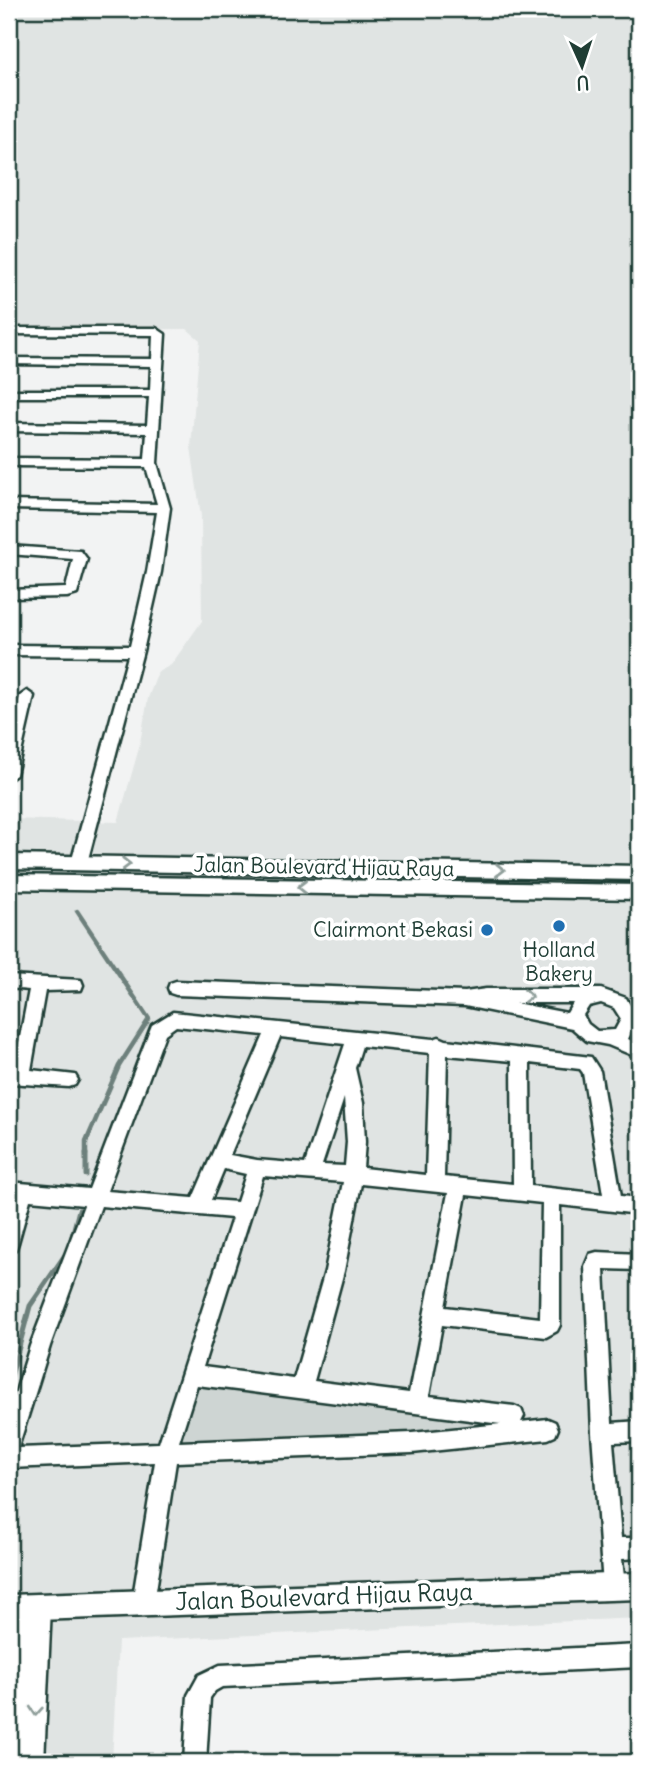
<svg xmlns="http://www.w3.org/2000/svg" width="648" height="1771" font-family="Delius,sans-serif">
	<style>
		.built { fill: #e0e4e3 }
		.green { fill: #ced5d3; stroke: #768984; stroke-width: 2 }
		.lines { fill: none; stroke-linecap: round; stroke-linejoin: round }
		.stream-far1 { stroke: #6d807b; stroke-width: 4.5 }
		.stream { stroke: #6d807b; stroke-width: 5 }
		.minor-casing { stroke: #1f3d34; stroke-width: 5 }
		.tertiary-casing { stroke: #1f3d34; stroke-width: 5 }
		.minor { fill: #fff; fill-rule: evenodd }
		.tertiary { fill: #fff; fill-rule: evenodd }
		.oneway { stroke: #8f9e9a }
		.poi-dot { fill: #1f6fb2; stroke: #fff; stroke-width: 2.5 }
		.labels { text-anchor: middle; stroke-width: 7; stroke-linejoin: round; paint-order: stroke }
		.street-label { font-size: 21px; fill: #1f3d34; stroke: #fff }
		.poi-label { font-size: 21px; fill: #1f3d34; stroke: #fff; text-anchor: end }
		.near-street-label { font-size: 24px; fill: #1f3d34; stroke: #fff }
	</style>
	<rect width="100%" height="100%" fill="#f2f3f3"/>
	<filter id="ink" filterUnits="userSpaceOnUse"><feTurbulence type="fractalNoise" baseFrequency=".0143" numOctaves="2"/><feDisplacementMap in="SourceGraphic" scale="14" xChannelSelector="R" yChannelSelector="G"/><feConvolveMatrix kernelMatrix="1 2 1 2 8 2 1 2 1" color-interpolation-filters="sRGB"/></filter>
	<g filter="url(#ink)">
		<path class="built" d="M9,9h630v1609l-521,23 -6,121h-103v-943l109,3 21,-74 9,-50 10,-26 13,-7 31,-44 -1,-105 -10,-69 9,-107 -13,-11 -178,1z"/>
		<path class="green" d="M195,1384l303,39 -2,5 -318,14z"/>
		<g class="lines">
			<path class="stream-far1" d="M77,911l72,108 -30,47 -33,76v13"/>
			<path class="stream" d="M86,1154v21
				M71,1240l8,-30
				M9,1384l21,-78 35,-51"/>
			<defs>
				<path id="minor" d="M9,328h147l9,6 -8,129 13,45 -9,64 -18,79 -56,212 -8,6 -8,-6 57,-207 -119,-1v-10l121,1 17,-74 10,-60 -148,-3v-8l148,3 -11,-37 -137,-1v-8l136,1 2,-26 -138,-2v-8l138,2 2,-28h-140v-7h141l1,-24 -142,-2v-6l143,1 1,-24 -144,-1z
					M9,546l72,5 6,8 -10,35 -10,3 -58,1v-8l57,-2 7,-29 -64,-5z
					M27,691l7,5 -18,79 -7,5v-36l11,-48z
					M9,976l72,4 2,5 -2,5 -36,1 -14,79 44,5 3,5 -3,5 -6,2 -60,-4v-14h5l15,-79 -20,-2z
					M176,981l289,11 21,-3h115l25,9 12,21 -10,20 11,5v14l-31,-13 -21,-4 -15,-13 -107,-22 -289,-11 -6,-2 -2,-5 2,-5zM515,1003h58l-6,10zM601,1003l13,5 7,11 -6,11 -18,1 -9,-7 -5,-9 6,-9z
					M173,1012l260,27 6,-2 7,3 145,17 9,14 21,125 18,2v16l-79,-9v120l-3,6 -11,6 -104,-12 -13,71 85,10 7,3 3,7 -3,6 27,-3 7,3 3,7 -3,7 -7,3 -136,14 -236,9 -22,141 -3,8 -8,3 -8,-3 -3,-8 23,-141 -146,6v-54l21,-68 54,-141 -54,-5 -12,43 -2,6 -7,2v-41l3,-12h-3v-16l80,7 61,-159 2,-5zM176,1026l88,9 -71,163 -86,-7 58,-157zM280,1037l65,7 -40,120 -48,-4 -27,-5zM362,1046l68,7 -4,122 -63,-7 2,-26 -2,-39 -8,-35zM447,1055l65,6 1,123 -69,-7zM530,1063l50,6 3,4 20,121 -72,-8zM344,1098l3,44 -2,24 -23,-1zM224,1169l22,5 -9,28 -26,-2zM263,1176l80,6 -18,89 -31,108 -91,-12zM361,1184l87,9 -39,200 -95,-12 30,-110zM466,1195l76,8 -2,115 -95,-11zM101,1206l131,12 -73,225 -141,5 32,-102zM197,1385l304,39 -89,9 -233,9z
					M597,1252l42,2v16l-35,-1 8,154 27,-2v20l-26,1 8,96h18v20l-17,1 3,27 -3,8 -8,3 -8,-3 -3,-8 -11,-153 -7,-167 5,-12z
					M40,1596l8,3 3,8 -7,155h-22v-3l-1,3h-12v-89l7,-65 3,-8z
					M639,1645v22l-417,20 -7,4 -5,7 -4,64h-22l4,-67 11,-20 21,-10z"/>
				<path id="tertiary" d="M9,855l630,11v14l-630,-11z
					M9,875l630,10v14l-630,-10z
					M639,1573v26l-630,22v-26z"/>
			</defs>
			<use href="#minor" class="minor-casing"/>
			<use href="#tertiary" class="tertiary-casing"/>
			<use href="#minor" class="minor"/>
			<use href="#tertiary" class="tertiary"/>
		</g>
		<defs><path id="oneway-chevron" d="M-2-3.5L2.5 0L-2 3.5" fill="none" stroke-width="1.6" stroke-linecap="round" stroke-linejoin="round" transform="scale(1.75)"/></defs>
		<g class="oneway">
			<use href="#oneway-chevron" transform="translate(126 864) rotate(1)"/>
			<use href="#oneway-chevron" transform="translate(500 870) rotate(1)"/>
			<use href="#oneway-chevron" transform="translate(302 887) rotate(-179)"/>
			<use href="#oneway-chevron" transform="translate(528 996) rotate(1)"/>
			<use href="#oneway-chevron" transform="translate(36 1711) rotate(94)"/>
		</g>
	</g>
	<g class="poi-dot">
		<circle cx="559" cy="926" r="7"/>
		<circle cx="487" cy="930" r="7"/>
	</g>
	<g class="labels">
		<g class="street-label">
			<text transform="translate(324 867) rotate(1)" y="7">Jalan Boulevard Hijau Raya</text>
		</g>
		<g class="poi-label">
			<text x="473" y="937">Clairmont Bekasi</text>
			<text x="559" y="957" text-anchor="middle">Holland<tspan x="559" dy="24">Bakery</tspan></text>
		</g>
		<g class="near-street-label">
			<text transform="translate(324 1597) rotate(-2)" y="8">Jalan Boulevard Hijau Raya</text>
		</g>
	</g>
	<rect width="648" height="1771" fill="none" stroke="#fff" stroke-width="35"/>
	<rect x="18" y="18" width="613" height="1736" fill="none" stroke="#1f3d34" stroke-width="2.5" filter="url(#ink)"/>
	<g transform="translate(582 66) rotate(177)" stroke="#ffffff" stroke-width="5" paint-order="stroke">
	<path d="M0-5L12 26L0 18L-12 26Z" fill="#1f3d34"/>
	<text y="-10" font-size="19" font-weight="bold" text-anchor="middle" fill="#1f3d34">U</text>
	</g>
</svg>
